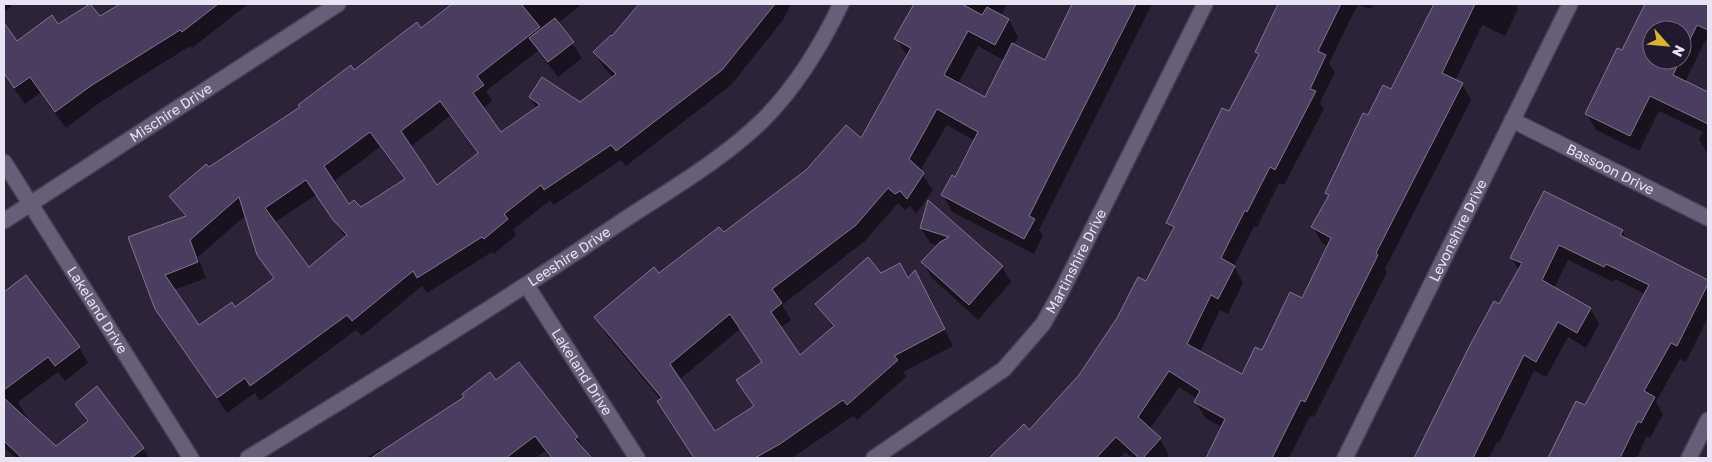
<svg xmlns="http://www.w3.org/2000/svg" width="1712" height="462" font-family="'Golos Text',sans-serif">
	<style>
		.shadow { fill: #0007; fill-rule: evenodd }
		.building { fill: #4b3d5f; stroke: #807691; fill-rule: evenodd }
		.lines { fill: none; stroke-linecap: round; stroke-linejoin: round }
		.street-casing { stroke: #473f53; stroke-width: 18 }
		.street { stroke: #685e78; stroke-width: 15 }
		.labels { text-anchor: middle; stroke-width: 4; stroke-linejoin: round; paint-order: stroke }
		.street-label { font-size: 14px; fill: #e9e4f3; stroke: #22192f }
	</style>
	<rect width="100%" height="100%" fill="#2c2339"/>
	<path class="shadow" d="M4,4h10l-10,8z
		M123,4h2l4,6 8,-6h111l-56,44 -2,-2 -88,55 -36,27 -26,-35 -15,11 -21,-30v-48l12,17 42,-17 33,-21 8,13z
		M454,4h128l-24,19 24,35 -24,19 -20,-26 -52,40 6,10 -10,8 19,25 36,-25 -7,-12 50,7 33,-27 -9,-9 -9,-15 17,-15 28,-34h33l19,15 12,-15h87l-8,16 -52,65 -105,81 -5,-6 -67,45 -4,-5 -37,30 3,5 -22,19 -2,-2 -65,41 -5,-7 -60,50 -6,-6 -96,71 -5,-8 -28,20 -71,-104 -26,-71 55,-20 -14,-22 183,-125 67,-41zM450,116l28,39 -41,32 -27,-40zM380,147l25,33 -45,29 -11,-3 -16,-24zM316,195l30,43 -37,30 -35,-45zM246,215l13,40 15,24 -39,30 -36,17 -25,-36 32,-12 -8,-21z
		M915,4h92l-6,12 8,4 9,17 -5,8 33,16 28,-57h78l-113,226 4,6 -9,18 -82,-42 -9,-17 13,-16 19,-38 -28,-16 -27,46 13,19 -17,24 -6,-8 -5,4 -7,-7 -33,38 -83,64 9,15 -11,8 20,29 33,-29 -16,-24 64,-29 27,4 16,9 29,58 -50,26 3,5 -49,43 -4,-4 -61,42h-98l-26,-40 -7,-18 -56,-67 -9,-16 127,-83 138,-94 47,-83 -12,-18zM978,46l27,15 -20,37 -27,-14zM740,329l23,34 -25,18 16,26 -40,26 -35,-53z
		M1280,4h93l-3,5 -12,-5 -29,59 6,9 -15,30 4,7 -40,76 -5,-2 -22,44 -3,-1 -20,40 9,17 -15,31 -8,-4 -20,42 42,24 61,-76 26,-53 -7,-4 -9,-16 16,-30 -2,-4 42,-76 22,-26 43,-87h81l3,5 -13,27 -23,-11 -27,56 7,3 9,16 -86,169 2,3 -73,145 -4,-1 -21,42h-82l15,-31 -17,-9 -9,-16 1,-3 -18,-12 -29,42 10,10 9,16 -3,3h-34l-7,-6 -5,6h-130l34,-32 5,5 51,-55 67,-93 26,-51 -5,-9 62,-110 29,-57 -3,-4z
		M1646,4h62v36l-2,-1 -21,43 10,10 13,7v56l-9,-16 4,-7 -44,-21 -20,40 -43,-21 -9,-16 36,-62zM1652,30h30v30h-30z
		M1544,192l78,39 5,9 81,42v35l-22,45 -6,-3 -24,43 7,12 -13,24 -3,-2 -10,22h-88l27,-56 9,5 60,-113 -30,-15 -2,3 -45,-22 -14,28 36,20 9,16 -13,24 -18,-11 -22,40 -12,-6 -35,72 -2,-1 -8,16h-73l54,-110 30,-43 19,-35 -7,-12z
		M929,202l73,65 9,15 -33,38 -46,-42 -9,-16 15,-16 -8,-3 -9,-15z
		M26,277l53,70 9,16 -23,18 -7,-9 -40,30 9,16 -2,1 31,29 31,-25 -11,-19 67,45 6,9h-133l-9,-8 -3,-6v-150z
		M496,382l81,55 13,21h-40l-5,-7 -9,7h-170l15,-9 2,3z"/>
	<path class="building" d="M90,4l10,12 20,-12h98l-36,28 -2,-2 -88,55 -37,27 -25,-35 -16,11 -10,-15v-50l13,18 35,-26 6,9z
		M452,4h69l19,23 -63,49 7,9 -11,8 28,39 39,-27 -11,-8 13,-20 38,25 36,-28 -23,-22 18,-17 1,1 27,-32h136l-53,66 -106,81 -5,-6 -67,45 -3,-5 -37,29 4,5 -24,20 -2,-2 -65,41 -4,-7 -61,50 -5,-6 -97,71 -5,-8 -28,20 -62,-89 -27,-72 58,-21 -17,-20 37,-32 3,3 91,-60 -2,-2 53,-40 3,5 63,-48 4,6zM440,101l38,52 -41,32 -36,-54zM370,132l35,47 -44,28 -7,-7 -5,4 -25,-38zM306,180l27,40 14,15 -38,32 -44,-59zM239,197l18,58 17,23 -39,29 -3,-5 -33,23 -34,-50 33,-13 -8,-22z
		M914,4h48l20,11 5,-8 22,12 -14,26 -27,-14 -24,44 41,22 27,-54 33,17 27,-56h64l-107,212 6,3 -11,20 -83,-44 11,-20 3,2 23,-45 -41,-23 -28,50 15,14 -17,26 -7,-8 -5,3 -7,-6 -32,37 -84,64 10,14 -11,9 29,43 34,-29 -19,-22 53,-47 13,16 19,-10 8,15 7,-8 30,59 -51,27 4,4 -51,45 -4,-5 -63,44 -25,14h-61l-37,-57 5,-3 -68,-81 60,-50 5,6 60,-46 5,5 82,-62 40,-45 15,13 50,-90 -17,-9zM730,314l32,48 -26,18 18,26 -39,25 -45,-67z
		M1278,4h63l-23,47 8,4 -16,34 6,2 -41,79 -5,-3 -23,45 -2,-2 -24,48 14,8 -17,33 -7,-4 -24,49 55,30 13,-27 7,3 28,-58 12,6 29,-60 -20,-11 18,-32 -4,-2 38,-80 5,2 15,-30 8,4 43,-85h41l-33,69 21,10 -87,170 2,2 -73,147 -4,-2 -29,58h-66l19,-39 -31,-17 6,-11 -31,-20 -31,46 23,21 -18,20h-4l-23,-21 -20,21h-107l35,-34 5,6 50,-55 38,-57 21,-41 8,4 28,-54 -8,-4 56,-115 7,3 30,-57 -4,-2z
		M1645,4h63v26l-11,-5 -15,31v-26h-30v30h28l-7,15 35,17v32l-58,-28 -20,40 -45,-22 32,-66 5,2z
		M555,18l19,24 -26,20 -19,-24z
		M1544,191l79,39 -3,5 88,45v4l-31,62 -6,-3 -27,48 11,6 -14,26 -3,-2 -18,37h-72l28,-57 9,4 64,-120 -43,-21 -2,3 -45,-22 -17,35 49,28 -14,25 -19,-11 -22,40 -12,-7 -51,103h-59l55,-111 25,-46 5,3 23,-41 -12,-5z
		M928,200l75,66 -34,39 -48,-43 19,-20 9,-5 -29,-9z
		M26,275l54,72 -25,19 -7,-9 -44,33v-98z
		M519,362l59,75 -3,2 17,19h-40l-17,-22 -29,22h-135l93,-61 -2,-3 28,-22 6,8z
		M97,386l47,62 -13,10h-109l-18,-17v-43l52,48 32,-25 -13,-17z"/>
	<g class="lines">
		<defs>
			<g id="street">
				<path id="s1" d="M1512,120l196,98"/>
				<path id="s2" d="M4,162l187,296"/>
				<path id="s3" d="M4,221l334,-217"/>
				<path id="s4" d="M527,286l110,172"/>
				<path id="s5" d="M248,458c124,-76 249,-152 370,-234 48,-32 103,-63 145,-104 33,-33 58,-74 78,-116"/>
				<path id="s6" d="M874,458l130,-89 39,-45 18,-32 144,-288"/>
				<path id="s7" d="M1345,458l225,-454"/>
				<path d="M1689,458l19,-38"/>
			</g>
		</defs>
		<use href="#street" class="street-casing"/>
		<use href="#street" class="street"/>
	</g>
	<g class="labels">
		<g class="street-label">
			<text dy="5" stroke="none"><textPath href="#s3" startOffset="199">Mischire Drive</textPath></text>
			<text dy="5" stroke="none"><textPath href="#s1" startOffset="110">Bassoon Drive</textPath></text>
			<text dy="5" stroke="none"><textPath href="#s7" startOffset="254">Levonshire Drive</textPath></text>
			<text dy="5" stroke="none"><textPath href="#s5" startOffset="379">Leeshire Drive</textPath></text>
			<text dy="5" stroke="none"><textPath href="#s6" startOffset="288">Martinshire Drive</textPath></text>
			<text dy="5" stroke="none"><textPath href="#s2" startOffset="175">Lakeland Drive</textPath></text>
			<text dy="5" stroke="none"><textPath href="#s4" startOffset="102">Lakeland Drive</textPath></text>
		</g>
	</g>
	<rect width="1712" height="462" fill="none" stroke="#e9e4f3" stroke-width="10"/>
	<g transform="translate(1667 45) rotate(117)"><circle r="24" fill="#22192f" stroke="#726a7d"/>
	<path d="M0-4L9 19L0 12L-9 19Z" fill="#dbb233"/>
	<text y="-8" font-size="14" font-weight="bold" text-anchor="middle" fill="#e9e4f3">N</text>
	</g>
</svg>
